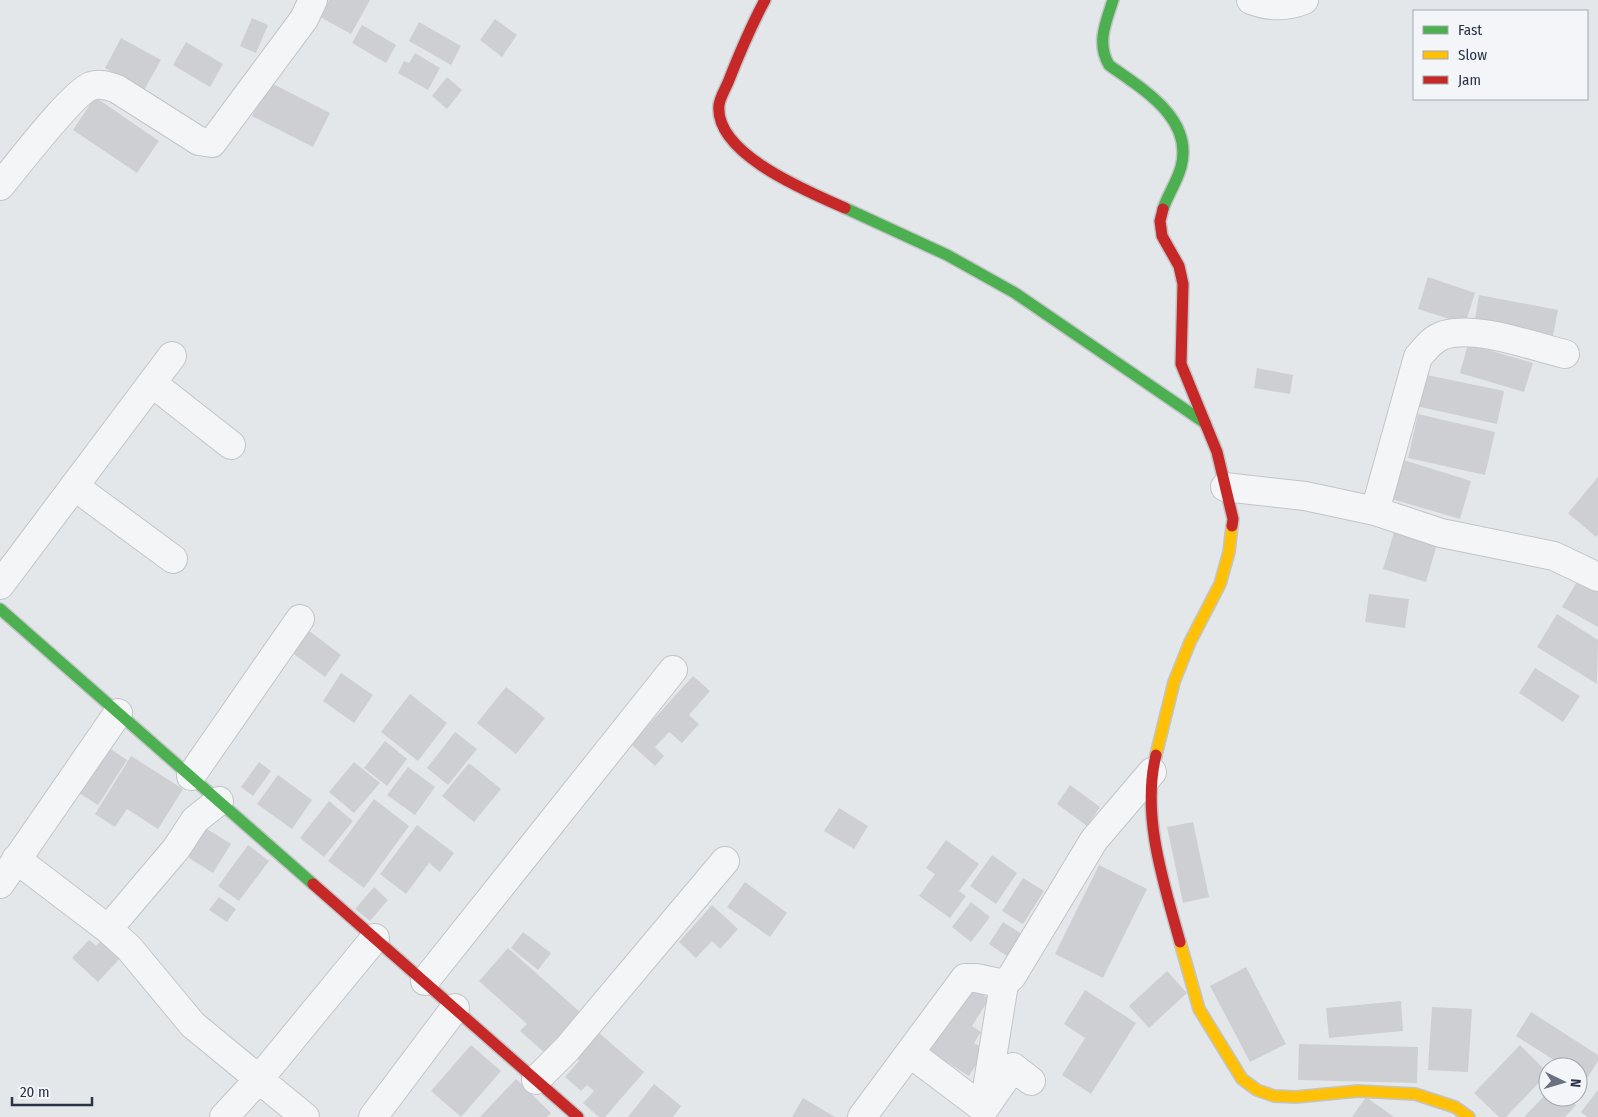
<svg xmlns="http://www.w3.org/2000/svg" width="1598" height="1117" font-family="'Fira Sans Condensed',sans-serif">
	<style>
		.building { fill: #cdcfd3 }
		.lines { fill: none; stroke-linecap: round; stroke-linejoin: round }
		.street-casing { stroke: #c2c5c8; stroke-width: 30 }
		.fast-casing { stroke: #c2c5c8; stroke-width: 14 }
		.slow-casing { stroke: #c2c5c8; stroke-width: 14 }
		.jam-casing { stroke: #c2c5c8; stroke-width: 14 }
		.street { stroke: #f4f5f7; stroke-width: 28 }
		.fast { stroke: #4caf50; stroke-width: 11 }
		.slow { stroke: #ffc107; stroke-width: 11 }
		.jam { stroke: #c62828; stroke-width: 11 }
	</style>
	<rect width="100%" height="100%" fill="#e4e7ea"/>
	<path class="building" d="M329,0h41l-19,34 -31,-17z
		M252,18l16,7 -12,28 -16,-7z
		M495,19l22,16 -15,22 -22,-17z
		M419,22l42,24 -10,19 -42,-24z
		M362,25l34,20 -10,18 -34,-20z
		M121,38l40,22 -17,30 -39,-22z
		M186,42l37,22 -13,23 -37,-22z
		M415,53l25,15 -12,22 -30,-17 6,-12 5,2z
		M447,77l15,13 -15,19 -15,-13z
		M269,82l61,31 -17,34 -61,-31z
		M95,97l64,44 -22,32 -64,-43z
		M1428,277l47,16 -10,31 -47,-15z
		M1479,295l79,15 -6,30 -78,-15z
		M1468,344l65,19 -9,29 -64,-19z
		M1257,368l36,7 -3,19 -36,-6z
		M1422,374l82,17 -7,33 -81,-18z
		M1418,414l77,18 -10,43 -77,-17z
		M1397,458l74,23 -11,38 -75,-22z
		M1598,477v58l-2,2 -28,-24z
		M1394,532l43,12 -11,38 -43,-13z
		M1581,575l17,10v42l-36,-20z
		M1369,594l40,5 -4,29 -40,-6z
		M1557,614l41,26 -1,44 -60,-37z
		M304,627l37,28 -16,22 -38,-28z
		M1535,668l45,28 -17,26 -44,-29z
		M341,673l32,22 -19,28 -31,-22z
		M693,676l17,15 -21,24 10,9 -17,19 -13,-11 -14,15 9,9 -9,10 -24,-22z
		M506,687l39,31 -29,36 -39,-31z
		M410,694l37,29 -29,38 -37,-29z
		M455,732l22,17 -29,36 -21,-17z
		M385,741l22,18 -20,27 -23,-18z
		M100,742l27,18 -29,45 -27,-17z
		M131,756l52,33 -25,40 -31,-20 -12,18 -20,-13z
		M259,762l12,9 -18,25 -12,-9z
		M354,762l26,21 -26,30 -25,-21z
		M469,763l32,26 -27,33 -32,-26z
		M408,767l27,20 -20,28 -28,-20z
		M278,775l34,25 -20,29 -35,-25z
		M1070,785l30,22 -13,19 -30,-22z
		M374,799l35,27 -45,62 -36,-27z
		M329,801l24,20 -29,36 -24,-19z
		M839,808l29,18 -14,23 -30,-18z
		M196,822l35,22 -18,29 -35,-22z
		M1193,822l16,75 -26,6 -16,-76z
		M417,825l37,28 -14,19 -11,-9 -23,31 -26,-20z
		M946,840l33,24 -20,27 7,5 -16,22 -31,-22 16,-22 -9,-6z
		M248,845l21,16 -30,40 -21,-15z
		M992,855l25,18 -21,31 -26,-18z
		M1099,865l48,24 -44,89 -48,-24z
		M1023,878l21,13 -21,33 -21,-13z
		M745,882l42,31 -17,24 -43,-30z
		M374,887l14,13 -18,21 -15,-12z
		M219,897l17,12 -9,13 -18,-12z
		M971,902l19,15 -19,25 -19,-15z
		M712,905l26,24 -18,20 -8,-8 -16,17 -17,-16z
		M1003,922l19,12 -14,23 -19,-13z
		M523,932l28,21 -13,17 -27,-22z
		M106,935l19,18 -27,29 -26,-24 17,-18 7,6z
		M508,948l72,64 -36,40 -24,-21 7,-7 -48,-43z
		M1246,967l40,77 -36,18 -40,-76z
		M1167,971l20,22 -38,35 -20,-22z
		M970,986l19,13 -17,27 9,6 -7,11 12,7 -17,26 -40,-25z
		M1085,990l51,33 -45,71 -29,-19 23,-37 -21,-14z
		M1401,1001l2,30 -74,7 -3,-30z
		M1432,1007l40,2 -4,63 -40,-2z
		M1531,1012l67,43v6l-12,19 -8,-5v-8h-13l-49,-31z
		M591,1026l53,46 -39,45h-6l-16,-14 11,-12 -7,-6 -6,6 -16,-14 14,-16 -10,-10z
		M1299,1044l119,3 -1,36 -119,-3z
		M471,1045l30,26 -40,46 -30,-26z
		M1520,1045l28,28 -42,44h-7l-25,-24z
		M516,1079l35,34 -4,4h-67z
		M654,1084l27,22 -8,11h-45z
		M1598,1090v27h-11l-6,-5z
		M1548,1092v5h19l9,8 -11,12h-41z
		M1366,1097l28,20h-42z
		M803,1098l32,19h-43z"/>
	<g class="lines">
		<defs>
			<path id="street" d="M1251,0c18,7 36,7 53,0
				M0,186c17,-20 72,-93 91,-100 9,-3 18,0 26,3l82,52 13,2 92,-124 9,-19
				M152,383l79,62
				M74,486l99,73
				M1225,487l80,9 70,15 66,22 113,23 44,21
				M1375,511l43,-154c7,-8 15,-19 26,-22 33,-10 87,11 121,19
				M0,585l172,-229
				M191,776l109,-157
				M16,859l92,70 21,19 64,77 112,92
				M0,884l118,-171
				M108,929l68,-80 19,-29 24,-19
				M425,981l248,-311
				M910,1053l74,56 29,-42 18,14
				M536,1080l31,-31 158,-188
				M985,1101l19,-117
				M224,1117l35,-38 116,-141
				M373,1117l82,-109
				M862,1117l103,-139h11l28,6 8,-8 82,-136 58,-68"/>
			<path id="fast" d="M1113,0c-7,22 -17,43 -4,65 33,24 85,53 72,102 -4,15 -13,27 -18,42
				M845,208l102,47 68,38 190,130
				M0,609l313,275"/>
			<path id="slow" d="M1156,755l18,-73 16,-40 30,-58 9,-32 3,-26
				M1180,942l19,67 43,70 15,11 17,6 22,1 62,-6 57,3 40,13 14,10"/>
			<path id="jam" d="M765,0c-14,26 -25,52 -36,80 -3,8 -9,17 -10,25 -5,49 90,87 126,103
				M1163,209l-3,12 2,15 17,30 4,18 -2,80 36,88 16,67 -1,7
				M1156,755c-15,61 8,129 24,187
				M313,884l265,233"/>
		</defs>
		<use href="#street" class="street-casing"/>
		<use href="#fast" class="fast-casing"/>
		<use href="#slow" class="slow-casing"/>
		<use href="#jam" class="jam-casing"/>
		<use href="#street" class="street"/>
		<use href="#fast" class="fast"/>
		<use href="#slow" class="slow"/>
		<use href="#jam" class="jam"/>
	</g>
	<rect x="1413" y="10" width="175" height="90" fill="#f3f5f9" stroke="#a2a7b1"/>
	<rect x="1423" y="26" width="25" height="8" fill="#4caf50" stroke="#a2a7b1"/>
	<text x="1458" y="35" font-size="15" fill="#283346">Fast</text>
	<rect x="1423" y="51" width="25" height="8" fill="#ffc107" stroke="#a2a7b1"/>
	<text x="1458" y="60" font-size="15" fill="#283346">Slow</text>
	<rect x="1423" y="76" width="25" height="8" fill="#c62828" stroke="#a2a7b1"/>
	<text x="1458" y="85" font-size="15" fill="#283346">Jam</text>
	<g transform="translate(1563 1082) rotate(95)"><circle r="24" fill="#f3f5f9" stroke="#a2a7b1"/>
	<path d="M0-4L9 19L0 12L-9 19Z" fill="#6a727f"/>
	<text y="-8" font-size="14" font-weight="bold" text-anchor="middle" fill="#283346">N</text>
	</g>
	<path d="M12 1097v8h80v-8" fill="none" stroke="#283346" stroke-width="2.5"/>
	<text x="20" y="1097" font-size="15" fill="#283346" stroke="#f3f5f9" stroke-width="4" paint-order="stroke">20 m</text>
</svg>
